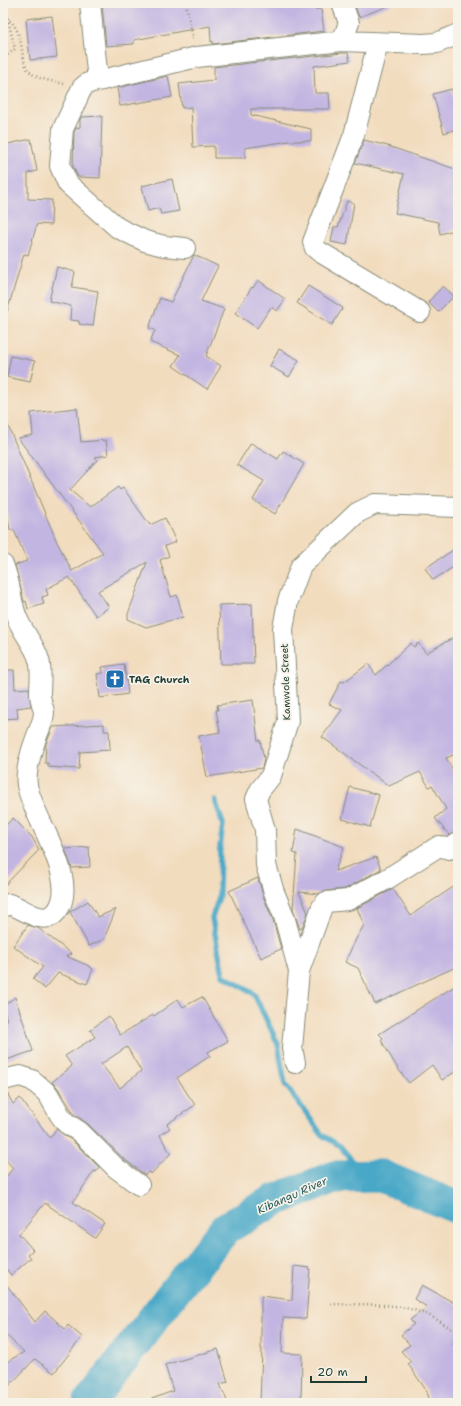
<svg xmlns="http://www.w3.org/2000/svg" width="461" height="1406" font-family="'Shantell Sans',sans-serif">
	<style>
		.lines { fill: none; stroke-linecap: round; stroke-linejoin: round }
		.stream { stroke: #48a8c7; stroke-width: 5.5 }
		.river { stroke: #48a8c7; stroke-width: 33 }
		.building { fill: #c2b5e2; fill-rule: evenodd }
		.minor-casing { stroke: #888c79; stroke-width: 22 }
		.path { stroke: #888c79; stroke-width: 2.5; stroke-dasharray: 1 3; stroke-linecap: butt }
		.minor { stroke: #fff; stroke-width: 20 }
		.labels { text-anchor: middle; stroke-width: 3.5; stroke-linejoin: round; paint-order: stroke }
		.poi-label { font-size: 10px; font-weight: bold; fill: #1f3d34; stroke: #f7f3e8; text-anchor: start }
		.street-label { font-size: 10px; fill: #1f3d34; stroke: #f7f3e8 }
		.water-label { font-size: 11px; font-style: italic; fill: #2b5d60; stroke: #f7f3e8 }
	</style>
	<rect width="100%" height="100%" fill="#f7f3e8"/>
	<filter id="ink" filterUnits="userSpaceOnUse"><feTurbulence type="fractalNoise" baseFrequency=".025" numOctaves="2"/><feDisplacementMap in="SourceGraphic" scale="8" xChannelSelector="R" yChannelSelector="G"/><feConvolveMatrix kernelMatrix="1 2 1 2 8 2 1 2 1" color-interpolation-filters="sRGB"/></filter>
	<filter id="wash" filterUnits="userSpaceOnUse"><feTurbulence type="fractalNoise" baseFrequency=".012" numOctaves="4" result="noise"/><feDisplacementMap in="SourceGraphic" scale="16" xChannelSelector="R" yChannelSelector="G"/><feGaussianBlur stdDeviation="0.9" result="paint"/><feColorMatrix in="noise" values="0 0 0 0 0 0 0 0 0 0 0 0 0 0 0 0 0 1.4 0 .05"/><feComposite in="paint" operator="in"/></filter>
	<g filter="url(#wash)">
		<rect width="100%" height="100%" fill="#f2dcbe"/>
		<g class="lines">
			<path class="stream" d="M215,800l8,24 -3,23 -1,50 -7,21 11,57 31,19 24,50 7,40 37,51 18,11 25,30"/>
			<path class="river" d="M89,1403l91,-119 46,-56 47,-27 61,-24 47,-1 77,32"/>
		</g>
		<g id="blocks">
			<path class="building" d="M102,3h28l1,5 27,-5h156l1,6h6l3,22 -111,13v-3l-2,1 -1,-16 -76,14v4l-28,2z
				M354,3h37v2l-32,12z
				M52,16l5,41 -27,3 -4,-41z
				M342,53h6l2,8 -36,5 1,27h14l1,16h-79v6l60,14v12h-22l-44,7v10h-31v-12l-21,1 -2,-40 -9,1 -3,-24 35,-4v-13z
				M168,76l4,21 -52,9 -3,-18z
				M452,89l6,27v13l-14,4 -11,-39z
				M102,116l-2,62 -22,-1 -5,-11 1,-34 2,-4 4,-1v-7l1,-3z
				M31,139l6,32 -9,2v26l24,1 -1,25 -14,-1 -9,31 -4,-1 -17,58h-4v-167z
				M364,140l24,6 70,24v59l-18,5 -2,-12 -43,-9 9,-39 -49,-11z
				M172,179l7,32 -18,3 -2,-6 -11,3 -6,-25z
				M347,201l7,2 -7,42 -16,-3 3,-15h4z
				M194,255l24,11 -17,35 23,8 -18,47 15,10 -14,23 -34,-23 7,-11 -30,-13 5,-12 -6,-2 11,-30 11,4z
				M57,267l18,5 -3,15 26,4 -5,35 -14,-2v-3l-9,-1 1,-14 -22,-5z
				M258,280l27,19 -8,12 -6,-4 -14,21 -22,-15 17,-26 1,1z
				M308,286l35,22 -11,17 -35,-22z
				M443,286l11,10 -16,16 -10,-10z
				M279,349l20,11 -10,17 -19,-11z
				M11,356l24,5 -5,21 -23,-5z
				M77,408l4,34 25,-2 2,15 -13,2 2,3 -27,30 20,17 28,-20 2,3 3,-2 27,37 15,-7 11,24 -11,4 4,10 -9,4 11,37 6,-2 6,22 -37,10 -18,-8v-5l19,-52 -49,29 11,16 -13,9 -27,-39 -23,12 2,6 -6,2 2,7 -16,5 -2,-8 -2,1 -9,-37 12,-4 -13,-31h-4l-7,-44v-72l54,128 15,29 31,-18 -85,-115 15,-3 -2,-22z
				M251,443l27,16 5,-8 21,13 -29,50 -22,-14 11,-19 -27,-16z
				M458,547v17l-25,16 -8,-12z
				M252,604l2,60h-33l-2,-59z
				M458,635v118l-12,5 12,20v54l-9,3 -14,-17 11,-9 -14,-24 -3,2 -9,-15 -31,14 -67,-49 20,-27 -13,-6 12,-23 3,1 24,-18 8,11 35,-32 3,4 4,-4 8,10z
				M124,664l4,30 -28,4 -3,-24 6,-1 -1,-6z
				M3,670h11l1,19 14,-1 2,18 -14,2 1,10 -15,1z
				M253,700l5,41 2,-1 4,19 -2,9 -55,9 -8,-41 21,-4 -4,-22h2l-1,-5z
				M104,724v7h5l1,19 -30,2 -1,17 -31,-2v-4h-3l1,-19 7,-17z
				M350,787l29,8 -9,32 -28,-8z
				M13,818l19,19 7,13 -36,37v-59z
				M297,829l47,18 -9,24 41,-14 5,12 -36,20 -20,2 -6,3 -20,-2 9,21 -6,15 -2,1 -7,-20 4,-55 -4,-1z
				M89,847l1,20 -18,1 -7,-19z
				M258,878l5,18 10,24 8,29 -20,9 -32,-67z
				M458,884v82l-83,38 -17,-36 -13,-6 11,-23 8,-14 -7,-17 36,-19 18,27 6,-5z
				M88,901l10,16 18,-8 -12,30 -15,7 -19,-34z
				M28,925l10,3 34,26 -6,2 21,9 6,4 -6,15 -29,-11 -13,16 -12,-10 10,-12 -30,-21z
				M458,984v86l-16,10 -10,-15 -23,18 -11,-14 -17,-29 2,-2 -4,-4z
				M15,997l18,54 -30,10v-39l4,-1 -4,-15z
				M202,997l26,44 -20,11 2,4 -33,22 18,27 -28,19 3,4 -10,7 7,13 4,5 -20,21 -3,-2 -3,3 -21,-16 -36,-35 -14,-10 -16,-26 -6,-6 20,-16 -7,-10 30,-19 -5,-7 19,-14 11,19 33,-20 1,1 24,-17 5,8zM127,1047l14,24 -21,17 -19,-24z
				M3,1091h3l7,13 7,-6 30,40 6,-9 17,12 26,26 -3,5 -2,-1 -21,31 32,22 -10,14 -50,-35 -26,31 14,16 -5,4 3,4 -20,17 -8,-10v-84l10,-13 -10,-11z
				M294,1266l16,2 -4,51 -23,-1 -1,35 20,1 -1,49h-41l2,-54h-1v-53l31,4z
				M3,1280l32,42 10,-11 20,18 3,-4 14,12 -28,36 -19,-14 -32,33v-28l21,-12 -21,-20z
				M422,1285l36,20v98h-27l-5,-13 -18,-26 3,-2 -10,-11 9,-6 -9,-10 13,-11 -4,-4 17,-13 -13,-8z
				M218,1349l10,33 -8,2 8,19h-84v-1l29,-11 -8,-26z"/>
		</g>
	</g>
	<g filter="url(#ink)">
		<use href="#blocks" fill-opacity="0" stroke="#888c79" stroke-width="1"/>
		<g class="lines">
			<defs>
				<path id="minor" d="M90,3l8,78
					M342,3l7,20 -7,18
					M378,43l-24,92 -41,107 2,6 5,4 100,60
					M185,248l-21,-2 -19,-5 -27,-13 -50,-44 -8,-18 3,-37 19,-41 6,-5 10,-2 99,-24 145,-16 81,3 14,-1 21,-9
					M3,565c7,15 7,33 13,50 5,16 19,29 23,45 3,10 1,23 1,34 0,6 3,12 4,18 0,9 -6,20 -9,29 -4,11 -10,32 -8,44 5,32 54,95 30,126 -13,17 -33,-3 -48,-7l-6,3
					M299,971l23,-64 4,-5 22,-2 39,-21 52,-33 10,3 9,-6
					M295,1063l-3,-15 7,-77 -15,-55 -10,-24 -8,-27 -1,-35 -9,-31 4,-9 11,-14 17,-55 -5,-92 5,-28 13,-35 56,-53 18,-9 83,3
					M3,1080l17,-4 12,4 6,5 10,9 12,21 6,8 14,9 36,36 23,17"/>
			</defs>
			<use href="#minor" class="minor-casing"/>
			<path class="path" d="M186,3l7,36
				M3,16c25,12 14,46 28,57 8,7 23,8 33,11
				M3,61l2,-4 10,-8 -11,-46
				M331,1304c28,1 59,-2 86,7 15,4 28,14 41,22
				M451,1344l7,-8"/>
			<use href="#minor" class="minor"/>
		</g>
	</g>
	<defs>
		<symbol id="church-square" viewBox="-11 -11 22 22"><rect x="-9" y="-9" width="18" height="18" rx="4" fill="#1f6fb2" stroke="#f7f3e8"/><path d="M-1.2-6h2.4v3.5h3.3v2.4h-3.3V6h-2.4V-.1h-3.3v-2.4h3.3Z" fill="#fff"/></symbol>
	</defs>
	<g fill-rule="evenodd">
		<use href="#church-square" x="104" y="668" width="22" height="22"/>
	</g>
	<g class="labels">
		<g class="poi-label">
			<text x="129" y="683">TAG Church</text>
		</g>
		<g class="street-label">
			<text transform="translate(285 682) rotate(-92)" y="4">Kamwole Street</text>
		</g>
		<g class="water-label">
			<text transform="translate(292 1195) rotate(-24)" y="4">Kibangu River</text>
		</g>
	</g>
	<rect width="461" height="1406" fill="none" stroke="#f7f3e8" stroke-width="16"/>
	<path d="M311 1376v6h55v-6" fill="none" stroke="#1f3d34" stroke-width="2"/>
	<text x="317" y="1376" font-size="12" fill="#1f3d34" stroke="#f7f3e8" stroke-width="3" paint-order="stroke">20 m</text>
</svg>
